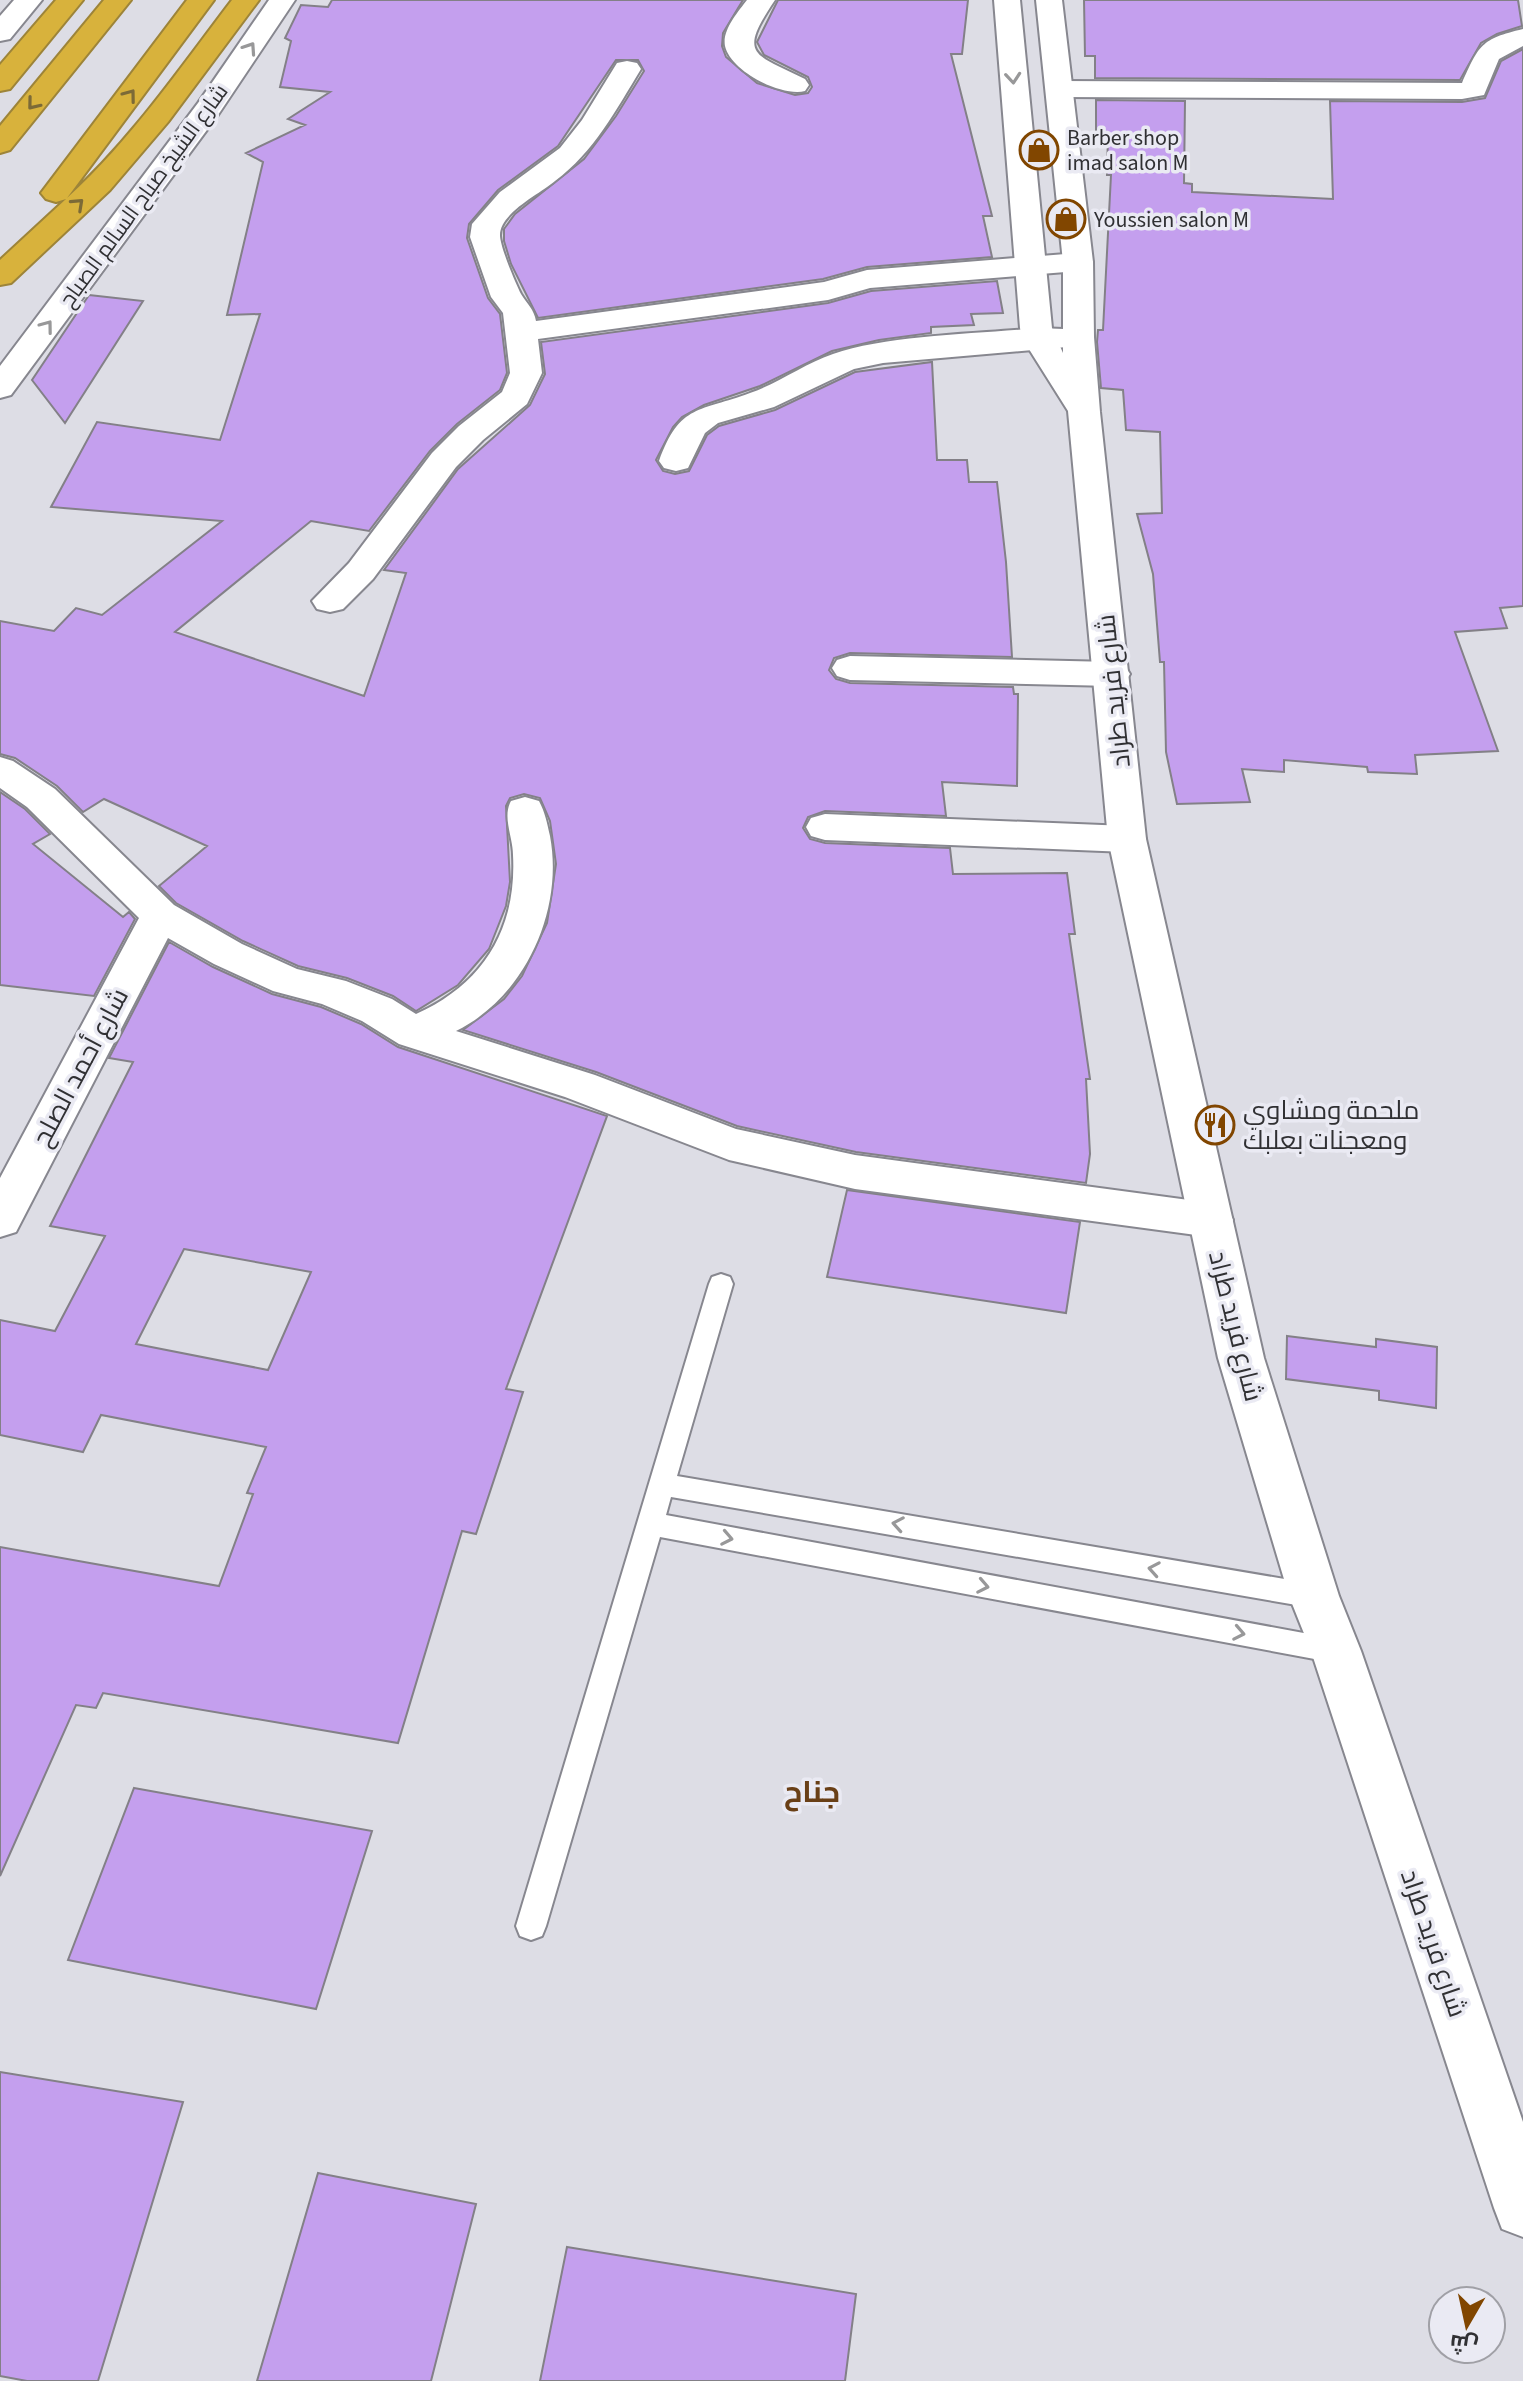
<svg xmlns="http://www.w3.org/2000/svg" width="1523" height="2381" font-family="'Source Sans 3',Cairo,sans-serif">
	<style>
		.building { fill: #c49fee; stroke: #838087; stroke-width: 2; fill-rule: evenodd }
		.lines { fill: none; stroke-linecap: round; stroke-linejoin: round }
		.service-casing { stroke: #87878f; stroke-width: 4 }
		.minor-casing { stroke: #87878f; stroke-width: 4 }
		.tertiary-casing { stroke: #87878f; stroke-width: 4 }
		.secondary-casing { stroke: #87878f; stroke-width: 4 }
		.motorway-casing { stroke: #9d8439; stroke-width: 4 }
		.service { fill: #fff; fill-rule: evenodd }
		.minor { fill: #fff; fill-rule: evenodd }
		.tertiary { fill: #fff; fill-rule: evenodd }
		.secondary { fill: #fff; fill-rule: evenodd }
		.motorway { fill: #d8b23c; fill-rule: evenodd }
		.oneway { stroke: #989899 }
		.oneway2 { stroke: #7c6a37 }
		.labels { text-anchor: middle; stroke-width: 7; stroke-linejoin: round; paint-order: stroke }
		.far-poi-label { font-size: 22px; fill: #303033; stroke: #eaeaf3; text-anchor: start }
		.far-street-label { font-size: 22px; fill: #303033; stroke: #eaeaf3 }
		.street-label { font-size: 26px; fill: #303033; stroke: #eaeaf3 }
		.poi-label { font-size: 26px; fill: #303033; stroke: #eaeaf3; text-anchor: start }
		.quarter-label { font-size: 30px; font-weight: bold; fill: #693f16; stroke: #eaeaf3 }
	</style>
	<rect width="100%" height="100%" fill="#dddde5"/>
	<path class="building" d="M332,0h411l-20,33 -1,13 4,11 31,26 38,12 13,-2 4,-6 -4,-10 -44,-22 -7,-13 21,-42h190l-6,54h-11l41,162h-9l9,41 -125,10 -44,12 -285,39 -27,-54 -7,-23v-12l11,-15 69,-55 32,-43 28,-45 -6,-11h-22l-58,86 -60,44 -29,34 -2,14 21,60 12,16 7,59 -7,17 -43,34 -27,27 -61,80 -58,-10 -136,111 189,64 42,-123 -22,-3 74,-101 72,-64 15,-31 -4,-32 287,-39 43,-12 126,-10 6,32 -32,1 3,11 -43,2v6l-52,7 -47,11 -72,35 -56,19 -22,12 -9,10 -17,33 7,11 12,3 14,-3 18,-36 12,-9 56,-16 80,-38 77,-10 5,98h30l2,22h28l9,80 6,95 -162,-4 -16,5 -5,12 7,9 14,4 163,4 1,7h4l-1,92 -75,-4 4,34 -121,-5 -17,6 -5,11 7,11 15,4 125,5 3,26 114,-1 8,61h-6l21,145h-4l4,75 -4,29 -230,-31 -119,-26 -141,-54 -133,-42 41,-31 18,-23 25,-53 9,-59 -6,-43 -10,-23 -16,-4 -14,4 -4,8 4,76 -4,24 -17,43 -31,36 -42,26 -23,-15 -46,-18 -49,-12 -55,-25 -67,-38 -17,-17 48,-40 -103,-47 -21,13 -26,-26 -42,-28 -15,-4v-133l54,10 22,-23 26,7 120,-94 -171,-14 46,-85 123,18 40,-126 -33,1 36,-153 -17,-9 59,-28 -17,-6 42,-27 -50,-5 11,-46 -6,-3 16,-33 27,2z
		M1084,0h434l4,26 -25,8 -16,9 -21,37 -365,-2v-22h-10z
		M1523,49v557l-23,2 7,20 -52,4 43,119 -83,4 2,19 -49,-2 -1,-5 -83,-7v12l-42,-3 8,33 -73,2 -11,-52 -2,-90h-4l-7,-88 -16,-60 25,-1 -2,-81 -34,-2 -3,-40 -22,-2 -4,-46 1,-12h5l8,-155h-4l1,-41h-12v-34l89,1 -1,82 8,1v8l141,7 -3,-98 132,1 23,-4 16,-37z
		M89,295l54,6 -78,122 -33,-43z
		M0,792l25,17 25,25 -17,10 90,73 6,-5 6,7 -41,77 -94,-11z
		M169,942l44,25 59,27 49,13 40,17 37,23 209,69 -101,273 17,3 -47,142 -14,-3 -64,212 -295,-50 -7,15 -20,-3 -76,171v-329l219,39 34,-92 -6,-1 19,-46 -165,-32 -18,37 -83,-17v-115l55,11 50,-95 -55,-10 83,-164 -24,-4zM184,1249l127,23 -43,98 -132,-26z
		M847,1190l233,32 -14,91 -239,-36z
		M1287,1336l89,11v-8l61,8 -1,61 -57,-8v-9l-93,-12z
		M134,1788l238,43 -56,178 -248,-49z
		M0,2072l183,30 -85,279h-71l-27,-5z
		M318,2173l158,31 -45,177h-174z
		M567,2247l289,47 -11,87h-305z"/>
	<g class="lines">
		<defs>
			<path id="service" d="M721,1274l9,3 3,7 -56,192 637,108 10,4 4,8 -4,8 -10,4 -643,-111 -5,18 670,124 10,3 4,9 -4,9 -10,3 -676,-126 -114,389 -4,10 -11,4 -11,-4 -4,-10 193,-642 3,-7z"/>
			<path id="minor" d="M747,0h28c-37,55 -23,53 30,79l4,6 -4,6c-23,6 -74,-19 -80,-45 -3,-16 13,-34 22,-46z
				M1523,29v17l-24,13 -15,36 -22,4 -401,-2 -10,-2 -4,-6 4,-6 10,-2 401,2c17,-38 19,-44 61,-54z
				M627,61l10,2 4,6c-25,41 -47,83 -86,112 -15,13 -56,32 -55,55 1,13 15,46 21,58 6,10 13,15 15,27l288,-39 43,-12 211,-17 11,3 4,6 -4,6 -11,3 -208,17 -42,12 -290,39 4,34 -15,31 -44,36 -27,27 -83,112 -30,30 -13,3 -13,-3 -5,-8 37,-38 83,-110 27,-27 43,-34 8,-19 -7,-60 -12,-16 -21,-60 2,-13 28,-32 60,-44 22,-28 35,-57z
				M1038,328l51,2 5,7 -5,7 -11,2 -195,17 -29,6 -80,38 -56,16 -13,10 -17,35 -12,3 -12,-3 -5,-7c21,-58 41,-49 91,-68 29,-10 54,-29 83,-39 54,-19 146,-20 205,-26z
				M850,656l262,6 13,4 5,8 -5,8 -13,4 -262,-6 -13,-4 -5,-8 5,-8z
				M0,757l13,4 42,28 119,116 68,39 55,25 49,12 46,18 24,15c67,-30 101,-85 97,-159 0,-18 -11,-38 -2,-54l14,-4 14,4c6,11 8,22 11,35 14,75 -25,161 -94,195l139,44 141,54 119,26 356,48 16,5 6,12 -6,12 -16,5 -356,-48 -126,-29 -164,-63 -166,-53 -37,-23 -40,-17 -49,-13 -59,-27 -46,-26 -152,294 -16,5v-59l139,-260 -112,-111 -27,-19z
				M825,814l302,12 14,4 5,9 -5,9 -14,4 -302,-12 -14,-4 -5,-9 5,-9z"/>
			<path id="tertiary" d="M14,0h28l-32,39 -10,2v-25z
				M269,0h26l-77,115 -207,280 -11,3v-32l198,-263z"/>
			<path id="secondary" d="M994,0h26l32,328 11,25v-91l-27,-262h26l31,262 1,75 6,75 46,427 118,519 75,238 22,55 162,471v115l-21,-8 -8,-21 -183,-557 -22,-55 -71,-238 -110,-519 -40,-428 -46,-73 -2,-10z"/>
			<path id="motorway" d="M56,0h27l-73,89 -10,2v-26z
				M104,0h27l-121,150 -10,3v-27z
				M187,0h27l-147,198c64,-58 113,-130 165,-198h27l-91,122 -58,68 -99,93 -11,2v-25l66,-61 -10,3 -10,-3 -5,-6z"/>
		</defs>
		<use href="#service" class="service-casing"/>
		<use href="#minor" class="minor-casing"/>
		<use href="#tertiary" class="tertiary-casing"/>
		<use href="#secondary" class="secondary-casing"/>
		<use href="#motorway" class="motorway-casing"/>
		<use href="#service" class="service"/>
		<use href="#minor" class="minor"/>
		<use href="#tertiary" class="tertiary"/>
		<use href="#secondary" class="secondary"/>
		<use href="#motorway" class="motorway"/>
	</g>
	<defs><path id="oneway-chevron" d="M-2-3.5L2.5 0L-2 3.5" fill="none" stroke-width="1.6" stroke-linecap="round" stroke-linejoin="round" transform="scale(2)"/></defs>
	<g class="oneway">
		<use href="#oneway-chevron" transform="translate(250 48) rotate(-56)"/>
		<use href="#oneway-chevron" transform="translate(1013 78) rotate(85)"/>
		<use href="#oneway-chevron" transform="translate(47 326) rotate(-53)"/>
		<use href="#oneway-chevron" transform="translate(898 1524) rotate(-170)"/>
		<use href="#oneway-chevron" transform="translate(727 1538) rotate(11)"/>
		<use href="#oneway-chevron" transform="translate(1154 1569) rotate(-170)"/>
		<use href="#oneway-chevron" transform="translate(983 1586) rotate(11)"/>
		<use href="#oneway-chevron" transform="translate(1239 1633) rotate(11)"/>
	</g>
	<g class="oneway2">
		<use href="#oneway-chevron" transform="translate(130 95) rotate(-53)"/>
		<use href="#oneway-chevron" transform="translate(33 104) rotate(129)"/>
		<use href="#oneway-chevron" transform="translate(78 204) rotate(-43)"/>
	</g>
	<defs>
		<symbol id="shop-ring" viewBox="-11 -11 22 22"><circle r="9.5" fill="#eaeaf3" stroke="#814600" stroke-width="1.5"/><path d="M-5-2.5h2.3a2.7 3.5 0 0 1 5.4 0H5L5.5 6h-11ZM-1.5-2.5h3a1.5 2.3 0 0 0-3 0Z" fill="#814600"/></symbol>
		<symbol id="restaurant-ring" viewBox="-11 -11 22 22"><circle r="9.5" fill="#eaeaf3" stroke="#814600" stroke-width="1.5"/><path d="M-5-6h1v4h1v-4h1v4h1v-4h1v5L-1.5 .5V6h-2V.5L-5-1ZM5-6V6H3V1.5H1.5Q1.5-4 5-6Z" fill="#814600"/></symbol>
	</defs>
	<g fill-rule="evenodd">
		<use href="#shop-ring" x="1017" y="128" width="44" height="44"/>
		<use href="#shop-ring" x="1044" y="197" width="44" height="44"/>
		<use href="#restaurant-ring" x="1193" y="1103" width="44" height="44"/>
	</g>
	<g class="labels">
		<g class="far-poi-label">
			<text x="1067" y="145">Barber shop<tspan x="1067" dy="25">imad salon M</tspan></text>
			<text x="1094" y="227">Youssien salon M</text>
		</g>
		<g class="far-street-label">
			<text transform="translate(143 195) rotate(-54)" y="8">شارع الشيخ صباح السالم الصباح</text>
		</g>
		<g class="street-label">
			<text transform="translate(1113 691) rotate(-96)" y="9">شارع فريد طراد</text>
			<text transform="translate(80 1067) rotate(-62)" y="9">شارع أحمد الصلح</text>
			<text transform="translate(1236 1326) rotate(76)" y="9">شارع فريد طراد</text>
			<text transform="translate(1434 1943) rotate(71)" y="9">شارع فريد طراد</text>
		</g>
		<g class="poi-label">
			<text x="1243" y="1119">ملحمة ومشاوي<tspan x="1243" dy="30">ومعجنات بعلبك</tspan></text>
		</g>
		<g class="quarter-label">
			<text x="812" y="1802">جناح</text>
		</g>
	</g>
	<g transform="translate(1467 2325) rotate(189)"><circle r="38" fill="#eaeaf3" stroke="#a0a0a6" stroke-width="2"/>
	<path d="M0-6L14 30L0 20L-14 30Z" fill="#814600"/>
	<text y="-12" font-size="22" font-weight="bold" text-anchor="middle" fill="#303033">ش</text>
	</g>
</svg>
